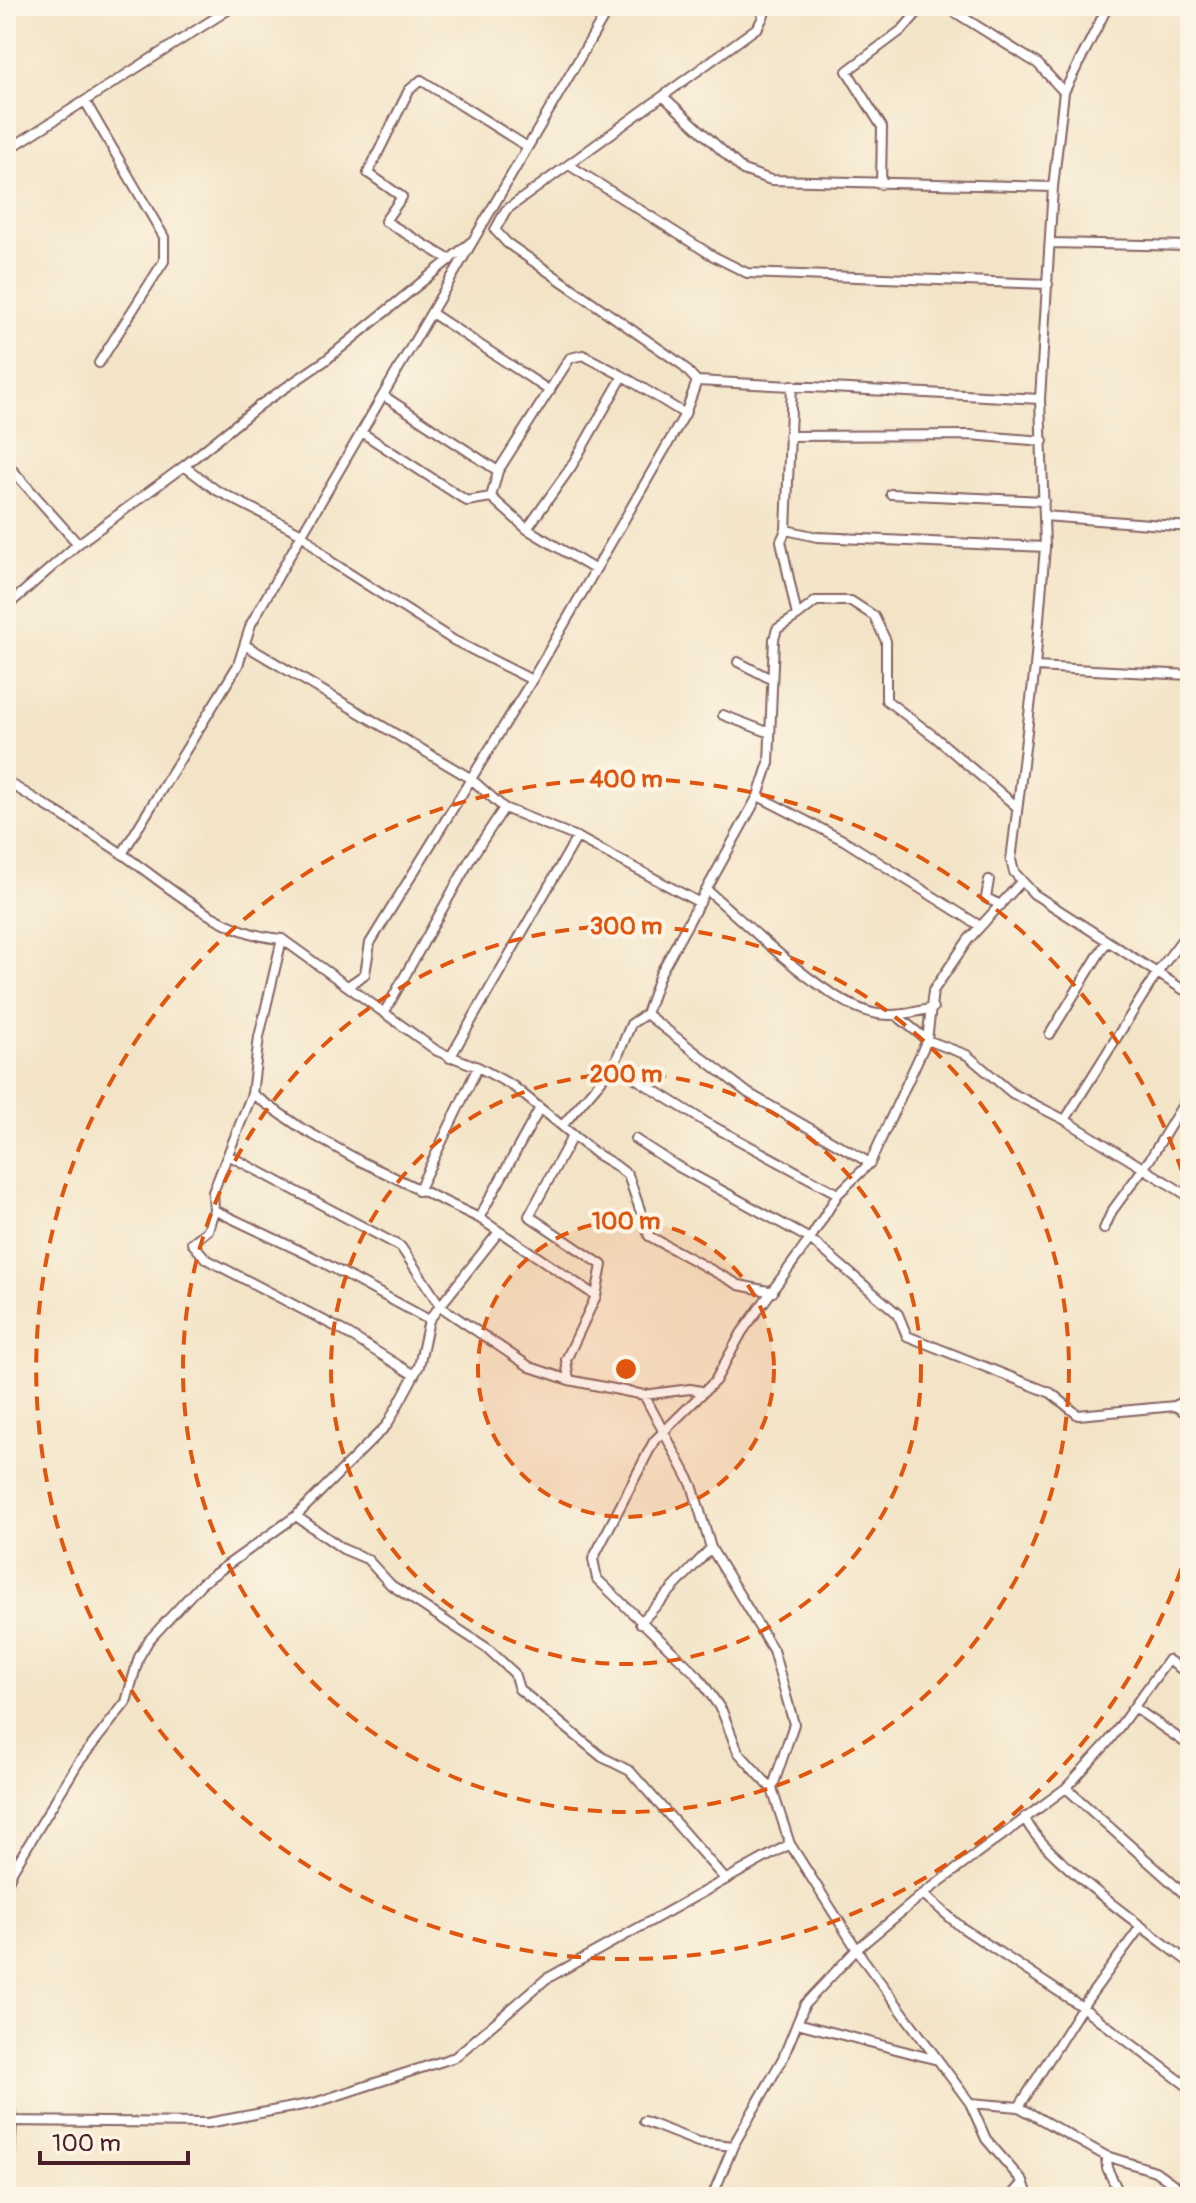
<svg xmlns="http://www.w3.org/2000/svg" width="1196" height="2203" font-family="Pangolin,sans-serif">
	<style>
		.lines { fill: none; stroke-linecap: round; stroke-linejoin: round }
		.street-casing { stroke: #856462; stroke-width: 12 }
		.street { stroke: #fff; stroke-width: 8 }
		.ring { fill: none; stroke: #e0560e; stroke-width: 4; stroke-dasharray: 14 10 }
		.centre { fill: #e0560e; stroke: #fcf5e5; stroke-width: 4 }
		.ring-label { font-size: 24px; text-anchor: middle; font-weight: bold; fill: #e0560e; stroke: #fcf5e5; stroke-width: 8; stroke-linejoin: round; paint-order: stroke }
	</style>
	<rect width="100%" height="100%" fill="#fcf5e5"/>
	<filter id="ink" filterUnits="userSpaceOnUse"><feTurbulence type="fractalNoise" baseFrequency=".0125" numOctaves="2"/><feDisplacementMap in="SourceGraphic" scale="16" xChannelSelector="R" yChannelSelector="G"/><feConvolveMatrix kernelMatrix="1 2 1 2 8 2 1 2 1" color-interpolation-filters="sRGB"/></filter>
	<filter id="wash" filterUnits="userSpaceOnUse"><feTurbulence type="fractalNoise" baseFrequency=".006" numOctaves="4" result="noise"/><feDisplacementMap in="SourceGraphic" scale="32" xChannelSelector="R" yChannelSelector="G"/><feGaussianBlur stdDeviation="1.8" result="paint"/><feColorMatrix in="noise" values="0 0 0 0 0 0 0 0 0 0 0 0 0 0 0 0 0 1.4 0 .05"/><feComposite in="paint" operator="in"/></filter>
	<g filter="url(#wash)">
		<rect width="100%" height="100%" fill="#f3e4c7"/>
	</g>
	<g filter="url(#ink)">
		<g class="lines">
			<defs>
				<path id="street" d="M945,6l93,58 26,28
					M1108,6l-44,86 -11,95 -13,212 5,148 -10,120 -24,193 3,12 20,22 156,100
					M664,97l79,73 28,10 282,7
					M85,101l79,136v24l-65,102
					M6,151l228,-145
					M569,165l144,91 34,17 301,11
					M881,184l1,-57 -35,-56 56,-42 20,-23
					M1051,243l139,3
					M450,260l-65,-39 17,-24 -34,-24 41,-83 12,-10 105,66
					M433,314l117,77
					M697,381l343,18
					M792,385l-6,145 31,7 228,10
					M384,396l114,75
					M361,432l106,69 24,-4 36,32 67,40
					M789,436l181,-1 73,6
					M6,463l72,81
					M184,466l32,24 86,44 28,27 123,79 79,40
					M891,494l153,7
					M491,497l7,-26 72,-113 13,-3 40,21
					M1044,516l146,11
					M527,529l44,-62 52,-91 62,38
					M786,530l-5,11 16,75 19,-15h35l23,15 12,25v59l49,37 82,70
					M6,607l72,-63 106,-78 76,-61 66,-45 145,-118
					M245,645l225,133 34,30 73,29 123,66
					M738,662l33,17
					M1035,667l155,8
					M723,715l47,18
					M6,781c38,24 78,47 115,72 49,34 99,82 161,86l155,112 41,16 35,19 82,67 20,12 13,10 21,61 90,49 34,7
					M758,796l87,45 135,85
					M122,854l116,-189 13,-41 51,-90 308,-528
					M989,880l-3,18 15,7
					M708,891c39,33 121,116 170,123 19,3 36,-2 55,-6
					M282,939l-23,98 -7,57 -39,98 1,18 -6,20 -16,13 14,16 134,70 74,46
					M348,986l17,-12 5,-31 162,-263 153,-266 12,-33 -16,-17 -174,-121 -12,-13 11,-20 252,-183 6,-12 -8,-9
					M384,1013l87,-155 33,-50
					M646,1014l102,79 122,70
					M896,1015l31,25 40,15 45,38 53,27 125,77
					M1050,1034l57,-93
					M450,1058l127,-221
					M614,1065l93,58 131,71
					M252,1094l49,34 59,33 119,57 117,78
					M1065,1120l92,-147 33,-44
					M562,1126l52,-61 17,-41 15,-10 14,-40 98,-178 11,-33 5,-124 3,-10 20,-13
					M635,1139l42,27 133,73 88,75 9,22 144,57 27,22 97,-9 15,-10
					M228,1155l173,92 40,60 89,60 39,13 75,15 46,-6 11,2
					M418,1191l60,-124
					M214,1210l97,46 118,64
					M479,1218l61,-110
					M1104,1229l8,-18 38,-52 40,-66
					M569,1380l-3,-20 30,-64 6,-31 -73,-49 44,-81
					M644,1395l48,90 19,63 62,102 21,74 -22,65 18,55
					M1175,1406l15,9
					M296,1516l47,33 24,10 24,26 96,63 27,25 5,16 83,68 28,14 95,108
					M640,1623l71,-75
					M1135,1708l55,38
					M1066,1788l124,111
					M772,1789l-34,-37 -16,-41 -24,-35 -101,-97 -4,-20 61,-118 61,-60 27,-49 68,-93 28,-45 32,-31 57,-123 6,-49 35,-51 53,-58
					M1025,1817c8,33 131,120 165,146
					M6,1886l7,-16 65,-107 48,-61 13,-45 10,-17 53,-57 94,-67 91,-91 32,-59 10,-46 69,-87
					M923,1894l38,33 121,80 108,81
					M6,1963v31
					M797,2023l137,36
					M6,2088l6,32 -4,77
					M970,2103l49,4 87,49 49,15 35,25
					M1019,2107l63,-100 59,-81
					M6,2121l202,2 106,-20 141,-46 91,-78 244,-135 73,115 107,144 16,36 37,43 6,15
					M644,2121l54,21 35,4
					M1106,2156l1,12 14,29
					M712,2197l21,-51 50,-88 22,-54 52,-55 66,-55 143,-106 43,-47 59,-81 22,15
					M1010,2197l13,-15"/>
			</defs>
			<use href="#street" class="street-casing"/>
			<use href="#street" class="street"/>
		</g>
	</g>
	<circle cx="626" cy="1369" r="148" fill="#e0560e" fill-opacity=".12"/>
	<g class="ring">
		<circle cx="626" cy="1369" r="148"/>
		<circle cx="626" cy="1369" r="295"/>
		<circle cx="626" cy="1369" r="443"/>
		<path d="M1189 1546A590 590 0 1 1 1189 1192"/>
	</g>
	<circle cx="626" cy="1369" r="12" class="centre"/>
	<g class="ring-label">
		<text x="626" y="787">400 m</text>
		<text x="626" y="934">300 m</text>
		<text x="626" y="1082">200 m</text>
		<text x="626" y="1229">100 m</text>
	</g>
	<rect width="1196" height="2203" fill="none" stroke="#fcf5e5" stroke-width="32"/>
	<path d="M40 2151v12h148v-12" fill="none" stroke="#4a1f2b" stroke-width="4"/>
	<text x="52" y="2151" font-size="24" fill="#4a1f2b" stroke="#fcf5e5" stroke-width="6" paint-order="stroke">100 m</text>
</svg>
